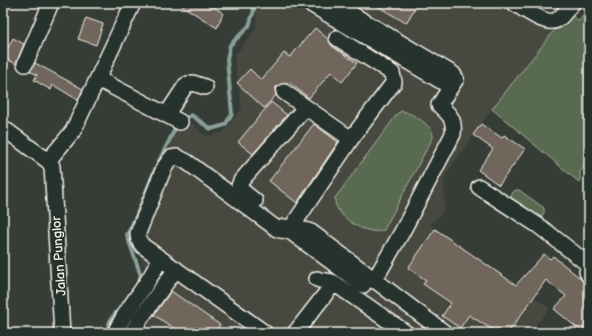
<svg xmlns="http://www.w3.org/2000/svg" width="592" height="336" font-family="'Balsamiq Sans',sans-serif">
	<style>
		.built { fill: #474941 }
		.green { fill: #596b4f; stroke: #a6ae9c }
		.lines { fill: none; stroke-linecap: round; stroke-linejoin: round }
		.stream { stroke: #8a9f9b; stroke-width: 4 }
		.building { fill: #71665b; stroke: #f4f1e8 }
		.minor-casing { stroke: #f4f1e8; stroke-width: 18 }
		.minor { stroke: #26332d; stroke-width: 15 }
		.labels { text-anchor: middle; stroke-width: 3; stroke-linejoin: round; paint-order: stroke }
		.street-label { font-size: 13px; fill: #f4f1e8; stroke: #26332d }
	</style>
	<rect width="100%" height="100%" fill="#353d36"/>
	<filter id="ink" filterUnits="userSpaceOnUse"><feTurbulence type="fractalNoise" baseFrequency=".025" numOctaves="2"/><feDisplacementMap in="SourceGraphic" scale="8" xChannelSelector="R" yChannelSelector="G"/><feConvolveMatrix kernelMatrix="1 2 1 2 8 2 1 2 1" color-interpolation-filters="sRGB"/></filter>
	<g filter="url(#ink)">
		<path class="built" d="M257,3h251l45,28 -70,90 -39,57 1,28 -5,9 -10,10 120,83 -21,25h-419l26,-40 10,-24 -10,-19 23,-84 18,-34 11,-12 18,16 17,-3 19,-25 -8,-52 22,-27z"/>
		<path class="green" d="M568,13l11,8 4,-5 6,4v141l-9,11v11l-88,-74z
			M402,111c10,2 32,15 31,26l-49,93c-17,7 -51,-14 -49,-32l63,-85z
			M516,190h3l25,18v5l-4,5 -31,-18 4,-8z"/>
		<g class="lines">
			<path class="stream" d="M183,121l8,-6 20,14 14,-4 7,-11 -5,-55 3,-14 19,-19 5,-16 -4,-7
				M137,285l4,-9 -14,-41 10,-21 19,-47 21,-42
				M106,333l5,-14 11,-14"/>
		</g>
		<path class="building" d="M178,3h29l16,10 -6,15z
			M372,3h46l-12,20z
			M86,18l17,6 -7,21 -18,-6z
			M315,28l13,11 4,7 25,17 -15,19 -11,-10 -22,26 -21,-16 -1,2h-6l-5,3 -1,5 1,3 -12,13 -27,-25 13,-14 11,11 23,-27 6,4z
			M13,38l11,6 -8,20 -13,-7z
			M35,63l48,26 -5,11 -25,-15 -2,5 -17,-10 3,-5 -7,-4z
			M271,102l16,13 -34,39 -15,-12z
			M314,124l24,18 -41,61 -28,-22z
			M481,124l21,14 2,-3 21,14 -26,36 -21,-15 15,-21 -20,-14z
			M435,229l81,56 28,-31 6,5 3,-3 27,22 4,5 5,3v39l-7,7 -28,-23 12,-13 -20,-16 -38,53h-4l-6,-4 -2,3 -27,-17 -9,13 -18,-12 9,-13 -28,-19 3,-4 -18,-12z
			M171,291l49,34 -6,8h-33l-27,-18z"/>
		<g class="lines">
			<defs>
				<path id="minor" d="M309,3l142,84
					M333,3l120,71 3,5 -17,26c10,9 16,14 14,29l-51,98 -28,49
					M514,3c10,6 32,23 43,17 6,-4 11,-12 15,-17
					M25,64l26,-61
					M98,79l82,43
					M284,92l67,47
					M167,114l19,-29 7,-2 12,4
					M3,128l45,33 4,5 10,167
					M48,161l25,-30 60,-128
					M479,187l60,39 50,39 -2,7 2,4
					M255,201l-15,-12 -1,-3 2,-5 64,-73
					M284,227l79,58
					M289,231l62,-92 43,-57 -2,-9 -55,-35
					M317,279c6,3 12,1 17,4l72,50
					M115,333c12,-28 34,-47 45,-75
					M132,333l8,-14 36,-50
					M265,333l-122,-87c-4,-4 -5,-7 -5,-13l26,-65 7,-10 6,-1 10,5 90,67c12,5 22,-3 34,3l134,101
					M295,333l39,-50"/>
			</defs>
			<use href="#minor" class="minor-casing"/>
			<use href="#minor" class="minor"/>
		</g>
	</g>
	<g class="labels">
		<g class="street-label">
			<text transform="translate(58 256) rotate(-94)" y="5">Jalan Punglor</text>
		</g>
	</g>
	<rect width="592" height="336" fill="none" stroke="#26332d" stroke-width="16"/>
	<rect x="8" y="8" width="576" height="320" fill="none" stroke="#f4f1e8" stroke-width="1.5" filter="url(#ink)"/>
</svg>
